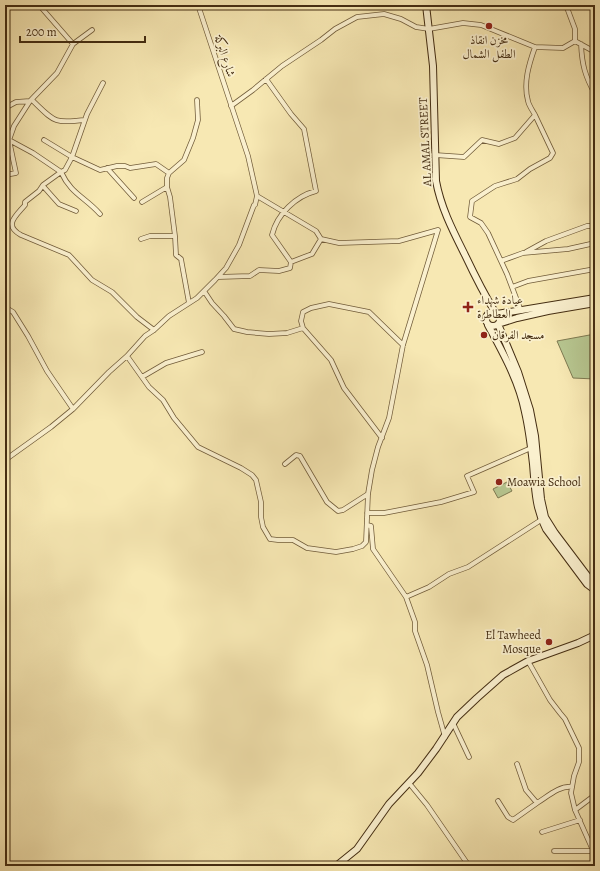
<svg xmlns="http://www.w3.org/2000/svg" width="600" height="871" font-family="Alegreya,Amiri,serif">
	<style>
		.green { fill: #b7c791; stroke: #7e7a52 }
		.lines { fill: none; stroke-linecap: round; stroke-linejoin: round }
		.street-casing { stroke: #715c3a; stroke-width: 5.5 }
		.secondary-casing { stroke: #442d12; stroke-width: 8 }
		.street { stroke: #faf0ce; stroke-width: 4 }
		.secondary { stroke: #faf0ce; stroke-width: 6 }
		.poi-dot { fill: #8f2418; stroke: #faf0ce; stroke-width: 1.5 }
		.labels { text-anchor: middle; stroke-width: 3.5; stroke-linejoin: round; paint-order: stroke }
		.poi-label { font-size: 12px; fill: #442d12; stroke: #faf0ce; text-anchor: start }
		.street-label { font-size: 12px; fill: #442d12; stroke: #faf0ce }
	</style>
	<rect width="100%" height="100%" fill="#f7e8b3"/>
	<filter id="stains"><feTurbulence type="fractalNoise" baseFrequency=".005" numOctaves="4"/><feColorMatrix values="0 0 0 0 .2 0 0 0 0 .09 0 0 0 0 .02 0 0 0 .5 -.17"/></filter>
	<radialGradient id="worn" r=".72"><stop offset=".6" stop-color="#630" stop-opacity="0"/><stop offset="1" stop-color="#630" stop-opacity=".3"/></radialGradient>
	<path class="green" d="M595,334v45l-22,-1 -16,-37z
		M507,482l5,9 -14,7 -5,-9z"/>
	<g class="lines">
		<defs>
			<path id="street" d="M39,5l34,39
				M113,5h14
				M575,41l20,11
				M581,44c1,21 4,32 14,50
				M266,79l25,35 13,15 12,62c-20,5 -39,23 -44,44l19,27
				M103,83l-16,31 -15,43 28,13 17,-4h8l5,2 26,-4 13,9
				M32,100c22,21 21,24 52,20
				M231,106l22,-16 29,-24 39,-26 14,-11 22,-12 27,-3 17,5 15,8 13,2 34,-6 18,2 54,22 28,1 12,-7v-12l-9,-24
				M5,108l11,-6 14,-1
				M9,140l24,13 28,19 4,-2 7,-13 -28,-17
				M435,155l29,2 18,-17 17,4 16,-6 20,-23c-2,-4 -6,-9 -7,-14 -5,-18 1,-37 7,-54
				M107,168l27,30
				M5,175l11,-2 -7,-33 5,-14 16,-25 27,-28 16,-29 19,-14
				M43,186l16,18 17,7
				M257,196l59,35 5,8 18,4 60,-2 39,-11
				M142,202l25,-15
				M100,214c-15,-17 -29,-20 -39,-42l-18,13 -4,6 -14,11v3c-9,11 -22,20 -4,30l48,20 23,25 20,12 25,25 17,13
				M175,236l1,19 5,4 8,44
				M141,239l9,-3h25l-5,-39 -3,-10v-9l2,-5 15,-13 9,-22 5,-18 -1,-20
				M526,252l20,-11 41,-15h8
				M501,261l22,-8 45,-4 27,-6
				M218,277l32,-1 9,-6 20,1 11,-3 1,-6 21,-8 9,-15
				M512,287l16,-6 67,-12
				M204,291l8,12 12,13 10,13 13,3 22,2 18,-1 16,-5
				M5,309h3l5,3 15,24 19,35 26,38
				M521,311l-14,-37 -19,-41 -7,-10 -11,-6 2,-16 23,-15 22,-7 13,-10 20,-11 3,-5 -18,-38
				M127,356l22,31 14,13 11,18 24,29 43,21 11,7 4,5 5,22v15l2,10 7,12 8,1h15l14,8 29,4 17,-3 9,-3 4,-4 2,-48 4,-24 6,-23 11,-29 14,-73 35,-115
				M142,377l24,-14 36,-11
				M382,438l-38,-50 -13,-28 -28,-32 -2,-7 2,-9 8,-4 18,-4 40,8 34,33
				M5,460l46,-33 22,-18 36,-37 18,-16 18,-20 9,-6 15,-14 28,-18 18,-18 11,-12 13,-23 15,-40h1l2,-9 -9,-40 -50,-151
				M285,464l11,-9 4,1 27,46 11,9 5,-1 25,-16
				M367,513h17l57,-11 33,-10 -7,-16 64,-28
				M367,525l4,1 2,23 33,48 9,25v9l12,34 11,47 7,25
				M406,597l23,-10 20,-13 19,-7 73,-47
				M528,661l22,39 10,13 5,6 14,29v14l-5,14 -3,17 4,17 20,45
				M453,723l16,34
				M517,764l9,26 11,13c10,-6 23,-18 35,-16
				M409,783l18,22 42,61
				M498,801l10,16 5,3 24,-17
				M575,810l20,-15
				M542,832l38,-12
				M554,851h39
				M556,865l10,1"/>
			<path id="secondary" d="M426,5l7,61 3,115c5,27 17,50 29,74 9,19 19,39 30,57
				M595,303l-47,8 -31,7 -19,6 20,48 12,38 5,26 6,63 4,18 10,16 40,53
				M486 319a7 7 0 1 1 14 0a7 7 0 1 1-14 0Z
				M497,314l98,-16
				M488,325c15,28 31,56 37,87 4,17 6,34 8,52 2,23 2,44 13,65l41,55 8,6
				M336,866l21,-17 32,-45 29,-31 18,-24 21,-32 20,-19 26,-23 25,-14 50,-18 17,-8"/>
		</defs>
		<use href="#street" class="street-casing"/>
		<use href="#secondary" class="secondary-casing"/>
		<use href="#street" class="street"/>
		<use href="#secondary" class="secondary"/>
	</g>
	<g class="poi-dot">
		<circle cx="489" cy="26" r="4"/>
		<path d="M466 301h4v4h4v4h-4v4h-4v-4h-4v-4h4z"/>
		<circle cx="484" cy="335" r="4"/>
		<circle cx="499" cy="482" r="4"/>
		<circle cx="549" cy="642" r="4"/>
	</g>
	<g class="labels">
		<g class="poi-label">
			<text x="489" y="44" text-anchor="middle">مخزن انقاذ<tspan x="489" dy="14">الطفل الشمال</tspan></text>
			<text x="477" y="304">عيادة شهداء<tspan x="477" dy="14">العطاطرة</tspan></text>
			<text x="492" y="339">مسجد الفرقان</text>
			<text x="507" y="486">Moawia School</text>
			<text x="541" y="639" text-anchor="end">El Tawheed<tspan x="541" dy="14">Mosque</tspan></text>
		</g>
		<g class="street-label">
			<text transform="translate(225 56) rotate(72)" y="4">شارع البركة</text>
			<text transform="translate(425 142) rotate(-93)" y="4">AL AMAL STREET</text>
		</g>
	</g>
	<rect width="600" height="871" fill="none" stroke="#f7e8b3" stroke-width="20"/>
	<rect x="6" y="6" width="588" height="859" fill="none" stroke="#442d12" stroke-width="2"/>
	<rect x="10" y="10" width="580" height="851" fill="none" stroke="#442d12"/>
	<path d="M20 36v6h125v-6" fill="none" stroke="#442d12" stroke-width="2"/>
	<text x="26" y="36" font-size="12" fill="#442d12" stroke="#faf0ce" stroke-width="3" paint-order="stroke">200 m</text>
	<rect width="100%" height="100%" filter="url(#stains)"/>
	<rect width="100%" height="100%" fill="url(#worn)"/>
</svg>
